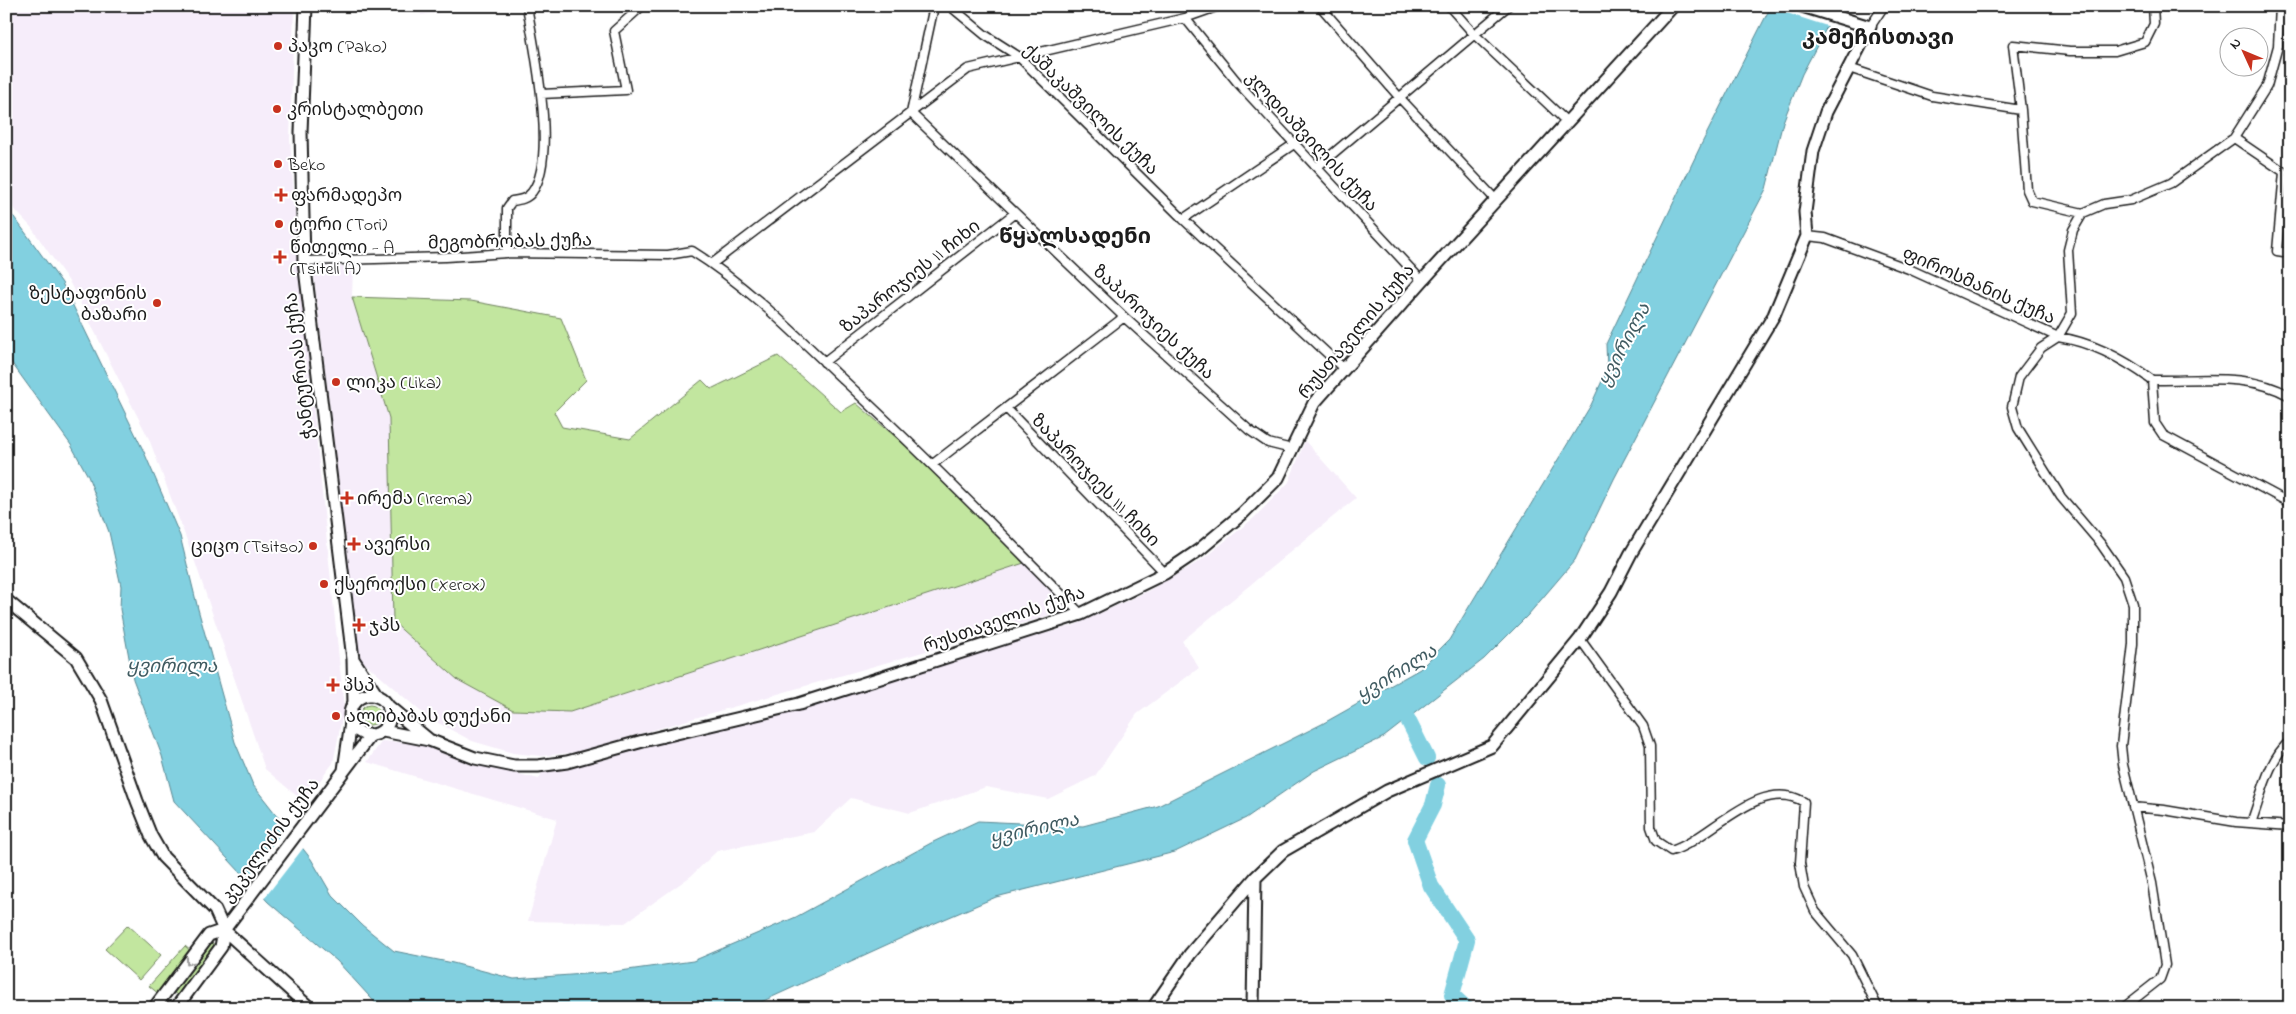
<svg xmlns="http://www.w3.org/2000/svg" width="2296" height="1014" font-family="'Indie Flower','Noto Sans Georgian',sans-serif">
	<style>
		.built { fill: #f6edfa }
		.green { fill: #c2e69f; stroke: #6f815e }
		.water { fill: #82d0e0; stroke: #598892 }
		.pier { fill: #fff }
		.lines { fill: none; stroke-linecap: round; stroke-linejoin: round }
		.river { stroke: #82d0e0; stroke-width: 16 }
		.street-casing { stroke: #1c1c1c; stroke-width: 11 }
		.secondary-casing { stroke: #1c1c1c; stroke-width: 15 }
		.street { stroke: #fff; stroke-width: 8 }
		.secondary { stroke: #fff; stroke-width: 11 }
		.oneway { stroke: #999 }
		.poi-dot { fill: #c8321e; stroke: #fff; stroke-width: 2 }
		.labels { text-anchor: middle; stroke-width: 4; stroke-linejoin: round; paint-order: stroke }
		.poi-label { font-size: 18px; fill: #1c1c1c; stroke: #fff; text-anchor: start }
		.street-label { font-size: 18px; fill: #1c1c1c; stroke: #fff }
		.water-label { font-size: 19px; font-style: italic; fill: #405b61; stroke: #fff }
		.district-label { font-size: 22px; font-weight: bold; fill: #1c1c1c; stroke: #fff }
	</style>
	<rect width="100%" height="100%" fill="#fff"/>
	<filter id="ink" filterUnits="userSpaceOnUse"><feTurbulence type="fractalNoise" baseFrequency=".02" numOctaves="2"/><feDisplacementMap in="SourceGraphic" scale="10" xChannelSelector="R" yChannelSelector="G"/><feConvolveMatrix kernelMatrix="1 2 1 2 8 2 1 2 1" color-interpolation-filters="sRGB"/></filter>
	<g filter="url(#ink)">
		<path class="built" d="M6,6h288l-4,133 8,120 46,449 -11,55 -29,39 -39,-33 -70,-207 -46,-123 -79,-156 -39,-56 -25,-27z
			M420,6h65l-64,9z
			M353,266l-1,31 37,121 4,204 120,88 57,2 454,-149 44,47 -491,142 -36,4 -28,-3 -41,-12 -45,-24 -68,-59 -46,-391z
			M1305,441l51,57 -174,143 17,27 -62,46 -42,62 -47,23 -62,-12 -76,26 -59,-15 -37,34 -97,19 -26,25 -66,47 -97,-2 29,-102 -190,-57 15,-21 41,3 50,19 66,16 3,-7 53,-10 480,-137 73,-34 52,-30 54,-43 35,-36z"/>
		<path class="green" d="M352,297l119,4 90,17 25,62 -32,32 8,15 68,12 72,-59 9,9 67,-33 63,56 15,-9 64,55 104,105 -454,149 -57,-2 -55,-30 -65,-58 -4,-204z
			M360 715a10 10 0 1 1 20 0a10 10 0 1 1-20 0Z
			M128,925l33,30 -22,25 -34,-31z
			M210,941l6,5 -38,50 -6,-5z
			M185,946l7,6 -33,42 -10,-8z"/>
		<path class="water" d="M1771,6h67l-36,68 -19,48 -17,67 -152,290 -39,81 -47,55 -44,44 -100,78 -70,34 -68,47 -71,34 -179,45 -77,33 -171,78h-368l-43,-47 -69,-59 -94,-101 -12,-45 -29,-77 -13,-70 1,-23 -12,-54 -21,-56 -17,-31 -65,-90v-144l8,6 48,66 82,169 36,84 18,73 37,133 18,43 58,74 21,36 30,30 32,26 59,12 61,16 99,-7 80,-11 103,-44 135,-74 47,-22 105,5 75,-20 164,-82 98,-55 29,-29 142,-235 16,-35 -1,-26 95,-199z"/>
		<path class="pier" d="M1836,6l4,2 -10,19 -62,-20z
			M287,825l17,22 -41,53 -18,-19z"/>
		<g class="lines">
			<path class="river" d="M1398,700l29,58
				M1438,785l-5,20 -18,35 16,46 36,54 -15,55 14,13"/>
			<defs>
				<path id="street" d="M934,6l-23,107 213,204 125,113 19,13 24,6
					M950,6l35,29 33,21 165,163 160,149
					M1320,6l79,91 96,102
					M1449,6l25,28 93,88
					M1185,18l53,65 184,198
					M1870,27l14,-21
					M1849,68l83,28 89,14 6,80 5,11 51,12
					M541,94l85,-4 -12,-59 28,-25
					M2021,110l-8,-65 57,6h45l30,-9 9,-18 -1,-18
					M2234,138l50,34 -7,79 13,2
					M1317,167l191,-161
					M1183,219l111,-75
					M1807,236l18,2 84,31 149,68c33,5 67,23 94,43l3,43 8,12 127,68
					M507,253v-45l5,-7c7,-1 15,-2 20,-9 26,-34 2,-144 -5,-186
					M304,261l142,-4 61,-4 161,2 24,-4c53,33 99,79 144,122 84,78 164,159 245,241
					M713,263l255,-194 217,-51 34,-12
					M824,362l191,-149
					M2152,380c45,1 97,-8 138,16
					M1006,408l159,165
					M933,464l191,-147
					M1580,639l63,87 7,20 1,81 5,14 15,10c40,-12 88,-76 133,-49l-4,61 4,24 11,24 37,44 26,53
					M2133,807l31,3 72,12 54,4
					M2251,823c10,-26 17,-64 39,-82
					M2123,1008l37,-29 5,-14 -13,-82 -29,-118 -2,-19 12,-102v-40l-9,-27 -23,-33 -40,-47 -43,-69 -6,-21 7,-30 22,-29 17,-11 14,-24 -4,-63 5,-20 10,-17 21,-9 27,-4 40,-17 63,-45 33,-52 11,-40 2,-40"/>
				<path id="secondary" d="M306,6l-5,126 3,129 49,398 1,44
					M6,600l70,58 25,42 36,101 14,35 12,21 52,53 9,20 86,78
					M353,659l25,38
					M350 715a20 20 0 1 1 40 0a20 20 0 1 1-40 0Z
					M388,706l40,33
					M383,731l46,9 46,18 39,8h24l29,-4 76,-21 156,-37 282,-90 84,-41 34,-23 43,-36 36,-36 36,-75 108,-122 251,-275
					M344,770l7,-48
					M154,1008l55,-73 15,-5
					M176,1008l45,-61 3,-17 147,-195
					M1153,1008l37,-54 65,-76 28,-27 104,-60 105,-45 88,-107 31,-47 20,-39 143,-238 33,-79 -2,-24 8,-61 13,-39 44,-85 -68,-21
					M1253,1008l2,-130"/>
			</defs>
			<use href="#street" class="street-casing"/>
			<use href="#secondary" class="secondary-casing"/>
			<use href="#street" class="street"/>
			<use href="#secondary" class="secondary"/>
		</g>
		<defs><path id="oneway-chevron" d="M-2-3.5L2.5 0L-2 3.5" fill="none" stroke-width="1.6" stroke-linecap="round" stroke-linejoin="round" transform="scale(1.25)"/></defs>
		<use class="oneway" href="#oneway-chevron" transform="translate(189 962) rotate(127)"/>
	</g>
	<g class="poi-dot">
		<circle cx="278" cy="46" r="5"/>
		<circle cx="277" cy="109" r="5"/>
		<circle cx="278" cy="164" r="5"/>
		<path d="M278.5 187.5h5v5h5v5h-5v5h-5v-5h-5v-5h5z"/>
		<circle cx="279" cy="224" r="5"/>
		<path d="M277.5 249.5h5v5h5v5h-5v5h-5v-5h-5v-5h5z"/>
		<circle cx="157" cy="303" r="5"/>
		<circle cx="336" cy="382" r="5"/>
		<path d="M344.5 490.5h5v5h5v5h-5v5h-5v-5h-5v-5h5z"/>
		<path d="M351.5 536.5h5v5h5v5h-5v5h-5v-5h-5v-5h5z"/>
		<circle cx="313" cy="546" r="5"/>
		<circle cx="324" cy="584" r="5"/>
		<path d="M356.5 617.5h5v5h5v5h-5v5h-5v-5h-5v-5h5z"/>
		<path d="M330.5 677.5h5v5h5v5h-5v5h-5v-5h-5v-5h5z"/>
		<circle cx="336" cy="716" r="5"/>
	</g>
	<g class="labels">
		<g class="poi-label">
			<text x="288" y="52">პაკო (Pako)</text>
			<text x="287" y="115">კრისტალბეთი</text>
			<text x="288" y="170">Beko</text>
			<text x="291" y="201">ფარმადეპო</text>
			<text x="289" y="230">ტორი (Tori)</text>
			<text x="290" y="253">წითელი - A<tspan x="290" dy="21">(Tsiteli A)</tspan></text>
			<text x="147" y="299" text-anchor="end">ზესტაფონის<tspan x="147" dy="21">ბაზარი</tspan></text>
			<text x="346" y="388">ლიკა (Lika)</text>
			<text x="357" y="504">ირემა (Irema)</text>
			<text x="364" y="550">ავერსი</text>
			<text x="303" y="552" text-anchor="end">ციცო (Tsitso)</text>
			<text x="334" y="590">ქსეროქსი (Xerox)</text>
			<text x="369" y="631">ჯპს</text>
			<text x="343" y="691">პსპ</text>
			<text x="346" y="722">ალიბაბას დუქანი</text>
		</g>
		<g class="street-label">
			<text transform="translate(1091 109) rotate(44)" y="6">ქაშაკაშვილის ქუჩა</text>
			<text transform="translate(1312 141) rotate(47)" y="6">კლდიაშვილის ქუჩა</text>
			<text transform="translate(510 241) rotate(-1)" y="6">მეგობრობას ქუჩა</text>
			<text transform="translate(910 276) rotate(-38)" y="6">ზაპაროჯიეს II ჩიხი</text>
			<text transform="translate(1979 285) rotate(24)" y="6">ფიროსმანის ქუჩა</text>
			<text transform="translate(1154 322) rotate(43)" y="6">ზაპაროჯიეს ქუჩა</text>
			<text transform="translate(1356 331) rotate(-50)" y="6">რუსთაველის ქუჩა</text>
			<text transform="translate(299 366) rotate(-97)" y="6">ჭანტურიას ქუჩა</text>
			<text transform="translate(1096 480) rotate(46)" y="6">ზაპაროჯიეს III ჩიხი</text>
			<text transform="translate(1004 619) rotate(-19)" y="6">რუსთაველის ქუჩა</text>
			<text transform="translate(270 840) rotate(-53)" y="6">კეკელიძის ქუჩა</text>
		</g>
		<g class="water-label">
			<text transform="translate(1623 344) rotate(-62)" y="7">ყვირილა</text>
			<text x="172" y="672">ყვირილა</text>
			<text transform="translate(1396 672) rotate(-32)" y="7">ყვირილა</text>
			<text transform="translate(1034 828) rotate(-13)" y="7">ყვირილა</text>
		</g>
		<g class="district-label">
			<text x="1878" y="44">კამეჩისთავი</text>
			<text x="1075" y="243">წყალსადენი</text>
		</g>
	</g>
	<rect width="2296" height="1014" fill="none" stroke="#fff" stroke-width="25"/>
	<rect x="12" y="12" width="2271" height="989" fill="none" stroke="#1c1c1c" stroke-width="2" filter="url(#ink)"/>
	<g transform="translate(2244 52) rotate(314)"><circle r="24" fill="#ffffff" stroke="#a4a4a4"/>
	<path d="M0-4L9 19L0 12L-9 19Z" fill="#c8321e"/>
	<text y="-8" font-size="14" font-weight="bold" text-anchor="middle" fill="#1c1c1c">N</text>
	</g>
</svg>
